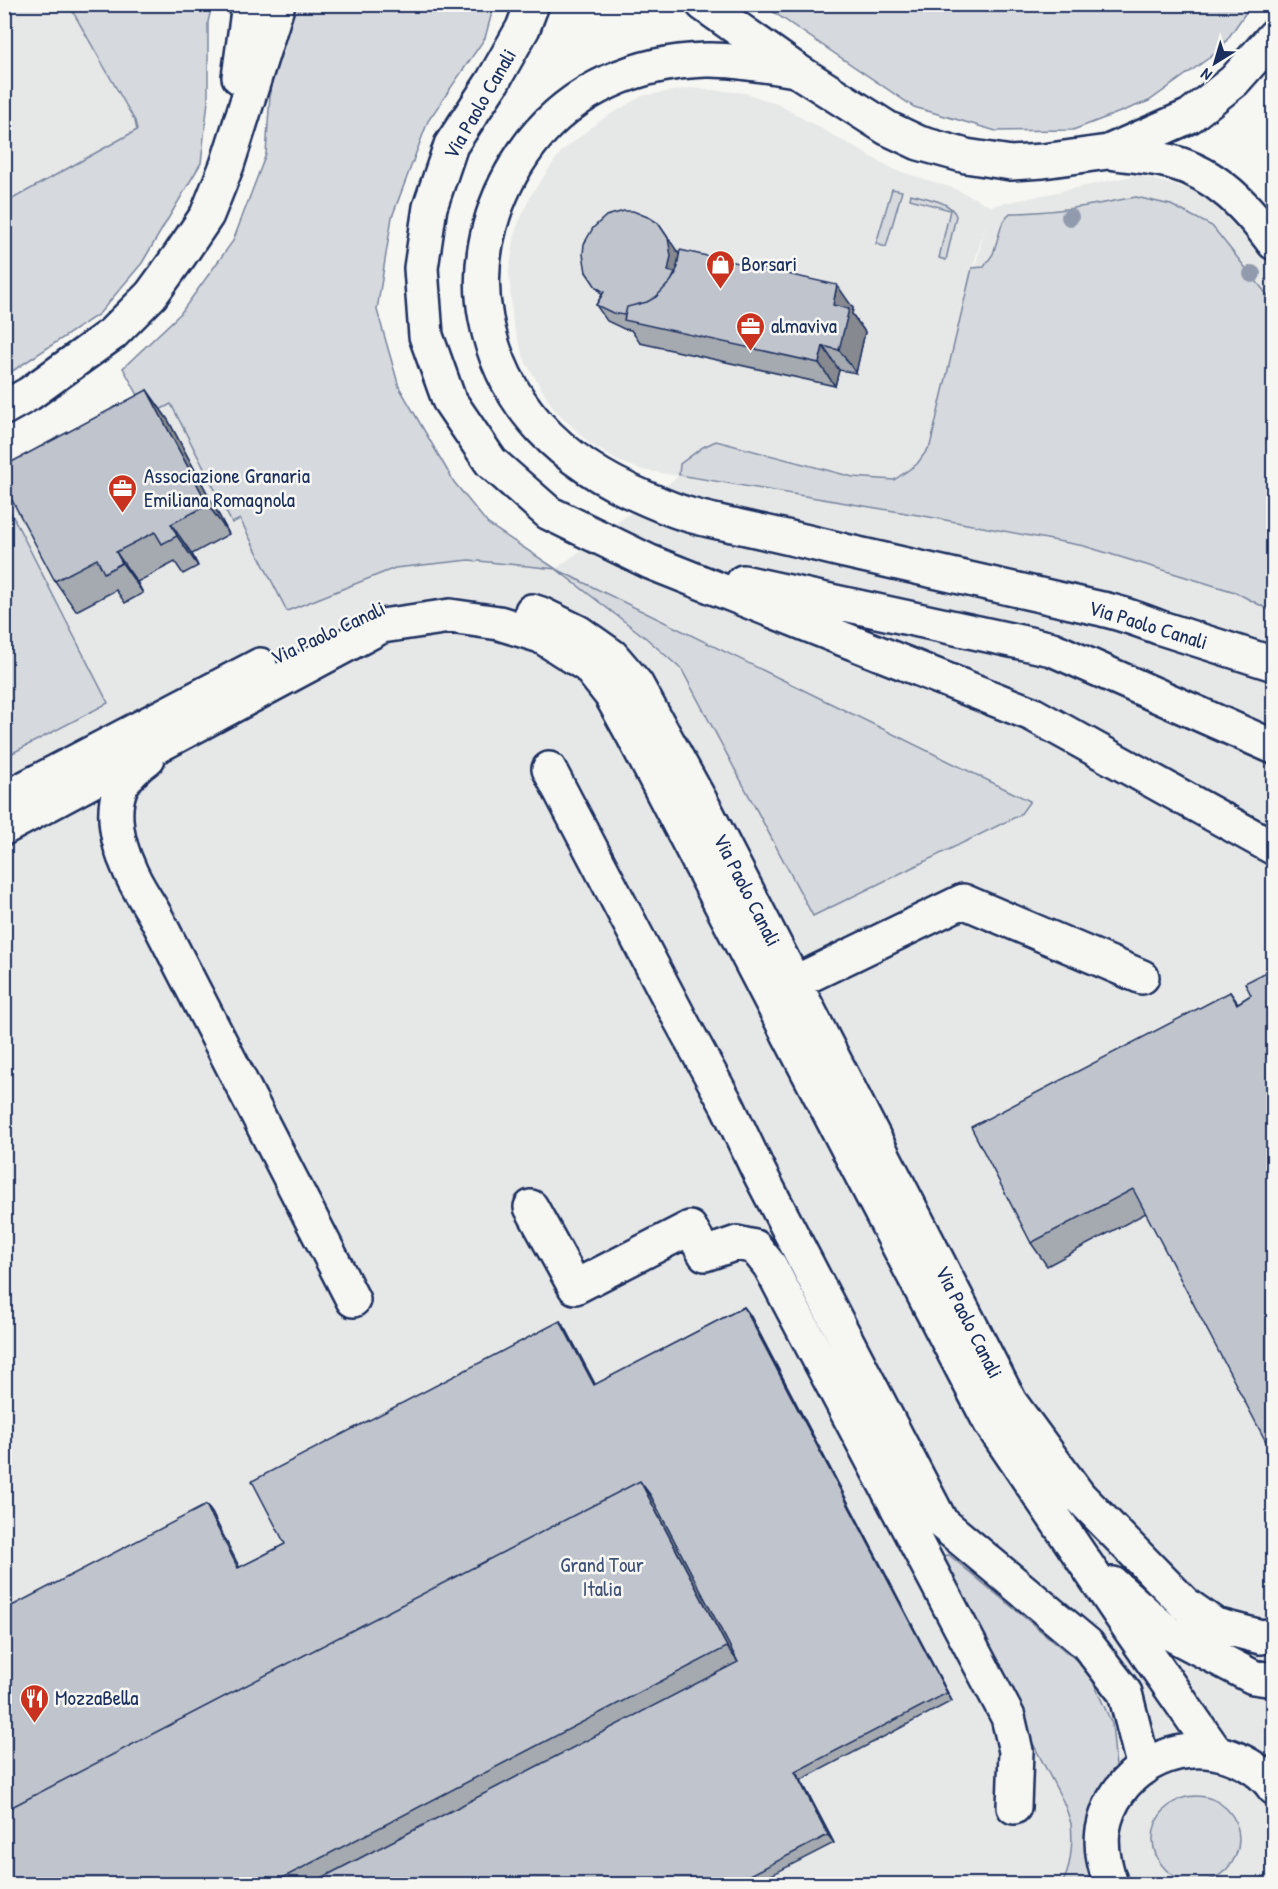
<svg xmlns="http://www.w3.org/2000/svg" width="1278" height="1889" font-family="'Patrick Hand',sans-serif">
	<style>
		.built { fill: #e6e7e7; fill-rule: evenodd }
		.green { fill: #d6d9dd; stroke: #78849e; stroke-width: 1.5 }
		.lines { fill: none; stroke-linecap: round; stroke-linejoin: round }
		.minor-casing { stroke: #1b2f5e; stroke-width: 38 }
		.major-casing { stroke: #1b2f5e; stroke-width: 38 }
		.minor { stroke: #f6f6f2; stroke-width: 33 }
		.major { stroke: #f6f6f2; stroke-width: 33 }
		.tree { fill: #929bae }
		.wall { fill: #a5a9b0; stroke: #1b2f5e; stroke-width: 1.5 }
		.shaded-wall { fill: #868990; stroke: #1b2f5e; stroke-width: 1.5 }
		.building { fill: #c0c4cd; stroke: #1b2f5e; stroke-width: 1.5 }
		.labels { text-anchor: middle; stroke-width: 5; stroke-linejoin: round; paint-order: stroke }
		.street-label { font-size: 21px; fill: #1b2f5e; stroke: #f6f6f2 }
		.poi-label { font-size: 21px; fill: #1b2f5e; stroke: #f6f6f2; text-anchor: start }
		.park-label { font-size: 21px; fill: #405177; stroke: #f6f6f2 }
	</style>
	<rect width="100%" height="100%" fill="#f6f6f2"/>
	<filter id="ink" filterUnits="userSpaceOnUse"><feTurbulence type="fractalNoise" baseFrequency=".0167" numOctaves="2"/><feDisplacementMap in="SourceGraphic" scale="12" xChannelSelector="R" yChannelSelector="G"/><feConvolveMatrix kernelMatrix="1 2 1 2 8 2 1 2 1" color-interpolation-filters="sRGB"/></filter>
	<g filter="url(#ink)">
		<path class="built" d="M5,5h64l66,116 2,9 5,133 -43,51 -94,62z
			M691,88l54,5 32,11 118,66 58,18 38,18 146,-31 74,20 63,73 -1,1616h-1268v-1402l199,-106 352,193 123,-93 -37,-6 -26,-10 -28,-18 -34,-33 -28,-46 -13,-39 -4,-52 7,-43 15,-34 30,-43 37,-30 44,-26zM986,224l-44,176h-1l30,-127z"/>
		<path class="green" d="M69,5h143l-4,17v79l-7,62 -59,100 -43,51 -94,62v-173l132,-73 -2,-9z
			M276,5h218l-9,33 -57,83 -36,96 -15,93 22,77 55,95 34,42 68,45 474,232 -10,14 -207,101 -131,-246 -36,-32 -90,-69 -87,-9 -74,8 -108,43 -47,-92 -8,4 -61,-119 -166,85v-7l139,-76 -21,-38 57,-54 53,-73 33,-87z
			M763,5h488l-31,45 -71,51 -76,29 -77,1 -82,-24z
			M892,189l10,2 -16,56 -10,-3z
			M911,194c14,4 40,7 45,22l-10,44 -7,-2 11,-48 -40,-11z
			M1136,197l35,8 41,21 61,76v310l-38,-20 -151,-46 -160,-30 -245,-41 1,-11 23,-17 13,-6 137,36 41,3 23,-16 13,-18 42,-178 12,-1 9,-13 9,-30 8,-11c43,0 84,-8 126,-16z
			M5,501l103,202 -103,54h-1z
			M949,1555l139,115 24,54 4,43 -20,64 10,53h-45c10,-11 12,-45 10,-60 -2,-8 -5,-15 -8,-23l-124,-237v-8z
			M1153 1839a43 43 0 1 1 86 0a43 43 0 1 1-86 0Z"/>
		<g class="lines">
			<defs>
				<path id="minor" d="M532,4l-9,24 -30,53 -42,64 -21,62 -9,61 5,68 23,64 42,62 58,51 101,49 382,152 242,134
					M796,70c-30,-4 -60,-11 -90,-10 -68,2 -132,28 -175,83 -38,50 -57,114 -45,176 17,88 78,145 159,179 12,5 25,11 38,15 18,6 36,9 54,13 36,8 72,16 108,25 86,19 172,38 257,58 20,4 40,12 59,19 38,12 75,24 113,36
					M239,77l10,-73
					M4,408l25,-14 83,-60 39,-39 29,-40 27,-40 20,-50 51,-161
					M743,582l309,67 222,98
					M532,611l9,3 37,18 34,24 24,28 72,131 302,587 69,94 106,108 30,21 46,12 13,-2
					M148,758c-10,7 -23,19 -28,31 -9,24 -2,55 8,77 7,19 20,36 29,53l196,381
					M549,769l131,250 47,86 32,67 182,350 146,122 38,49 19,75
					M4,799l256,-134
					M4,828l378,-202 68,-10 49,7 42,13 47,30 23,29 22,40 357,687 142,210 83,119
					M775,992l188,-91 179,76
					M531,1207l44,80 115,-59 15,26 32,-11 18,4 15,19 238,451 8,34 -2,56
					M1113,1584l54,48 86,45 21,3
					M1111,1884c-6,-17 -11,-35 -8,-54 10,-59 72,-93 126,-74 17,6 35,17 45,32"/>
				<path id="major" d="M703,4l93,66 91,58 32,15 47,13 45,7 32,-2 65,-9 82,-36 44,-35 40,-45
					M1108,152c21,3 43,4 64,10 45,12 75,45 102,81"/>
			</defs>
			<use href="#minor" class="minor-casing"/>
			<use href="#major" class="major-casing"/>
			<use href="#minor" class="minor"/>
			<use href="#major" class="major"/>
		</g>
		<g class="tree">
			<circle cx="1070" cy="217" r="9"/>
			<circle cx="1252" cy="274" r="9"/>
		</g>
		<path class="wall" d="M679,254l174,54 -1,6 13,18 -9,41 -17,-3 -4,16 -195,-43 -9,-13 -7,-1 -17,-8 -11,-16 6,-10 -16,-23z
			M147,390l21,30 61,114 -37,20 6,12 -15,8 -8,-12 -38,20 6,11 -18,10 -9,-13 -40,21 -21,-30z
			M1230,992l8,11 13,-8 -105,218 -99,53 -16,-23z
			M744,1307l6,8 202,386 -151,79 33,63 -80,41h-750l202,-379 6,8 27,55 46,-24 275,-223 6,8 29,56z"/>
		<path class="shaded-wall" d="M658,223l21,31 -1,13h-1l5,7 -14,-3z
			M837,285l16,23 -1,6 13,18 -9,41 -17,-23 -6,-45z
			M823,346l16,24 -4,16 -16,-23z
			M147,390l21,30 61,114 -21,-29z
			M171,524l21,30 6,12 -21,-30z
			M116,552l21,30 6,11 -21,-30z
			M744,1307l6,8 202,386 -5,-8z
			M560,1321l6,8 34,64 -6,-8z
			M640,1481l16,23 88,166 -17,-23z
			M206,1505l6,8 32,63 -6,-8z
			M795,1772l6,8 33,63 -6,-8z"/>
		<path class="building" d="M624,211h9l17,7 8,5 10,15 3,18 -3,15 8,2 -5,8 -15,16 -9,5 -20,5 -2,8h-1l-11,-2 -17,-8 8,-13 -8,-5 -10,-15 -3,-18 1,-10 9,-16 13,-12z
			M680,250l157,35 -4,20 16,4 -10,41 -16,-4 -4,17 -195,-43 3,-13 20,-5 9,-5 15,-16 7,-14h-1z
			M147,390l61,115 -37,19 6,12 -15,8 -7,-12 -39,20 6,11 -18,10 -7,-14 -42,22 -51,-96v-19z
			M1274,968v489l-141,-268 -102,54 -60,-116 259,-135 7,12 14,-9 -6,-12z
			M744,1307l203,386 -152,79 33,63 -95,49h-423l428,-222 -87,-166 -11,-15 -636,330v-201l202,-105 32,63 24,-12 23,-12 -33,-63 308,-160 34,64z
			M640,1481l87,166 -456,237h-267v-73z"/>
	</g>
	<defs>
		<symbol id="shop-pin" viewBox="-11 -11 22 30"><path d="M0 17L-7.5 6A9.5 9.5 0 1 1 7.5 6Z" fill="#c8321e" stroke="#f6f6f2"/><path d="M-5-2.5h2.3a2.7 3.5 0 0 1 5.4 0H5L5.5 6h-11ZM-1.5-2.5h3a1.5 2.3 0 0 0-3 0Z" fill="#fff"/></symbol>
		<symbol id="office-pin" viewBox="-11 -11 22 30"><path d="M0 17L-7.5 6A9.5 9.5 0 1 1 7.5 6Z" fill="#c8321e" stroke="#f6f6f2"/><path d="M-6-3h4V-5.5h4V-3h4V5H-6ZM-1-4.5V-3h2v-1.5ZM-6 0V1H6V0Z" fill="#fff"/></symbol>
		<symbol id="restaurant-pin" viewBox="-11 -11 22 30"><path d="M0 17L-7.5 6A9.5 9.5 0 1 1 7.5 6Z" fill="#c8321e" stroke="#f6f6f2"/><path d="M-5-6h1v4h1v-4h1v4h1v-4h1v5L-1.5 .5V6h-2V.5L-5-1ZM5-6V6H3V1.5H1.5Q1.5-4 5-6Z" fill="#fff"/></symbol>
	</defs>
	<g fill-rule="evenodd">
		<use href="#shop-pin" x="704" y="248" width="33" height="45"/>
		<use href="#office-pin" x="734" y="310" width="33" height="45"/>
		<use href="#office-pin" x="106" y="472" width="33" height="45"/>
		<use href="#restaurant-pin" x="18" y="1682" width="33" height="45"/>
	</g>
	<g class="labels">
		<g class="street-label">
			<text transform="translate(480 104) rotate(-60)" y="7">Via Paolo Canali</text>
			<text transform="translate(1148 625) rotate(17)" y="7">Via Paolo Canali</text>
			<text transform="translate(328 633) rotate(-25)" y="7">Via Paolo Canali</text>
			<text transform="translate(747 890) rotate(63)" y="7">Via Paolo Canali</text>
			<text transform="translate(969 1322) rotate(63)" y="7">Via Paolo Canali</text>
		</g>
		<g class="poi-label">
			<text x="741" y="271">Borsari</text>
			<text x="771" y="333">almaviva</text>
			<text x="144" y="483">Associazione Granaria<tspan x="144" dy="24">Emiliana Romagnola</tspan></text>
			<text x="55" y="1705">MozzaBella</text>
		</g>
		<g class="park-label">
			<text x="602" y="1572">Grand Tour<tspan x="602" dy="24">Italia</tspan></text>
		</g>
	</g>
	<rect width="1278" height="1889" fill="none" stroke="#f6f6f2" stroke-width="24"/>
	<rect x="12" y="12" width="1254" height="1865" fill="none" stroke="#1b2f5e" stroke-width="2" filter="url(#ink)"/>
	<g transform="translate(1215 63) rotate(217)" stroke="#f6f6f2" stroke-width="4.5" paint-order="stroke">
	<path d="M0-4.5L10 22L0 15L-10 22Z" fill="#1b2f5e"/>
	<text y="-9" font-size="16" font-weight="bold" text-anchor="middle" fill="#1b2f5e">N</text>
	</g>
</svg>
